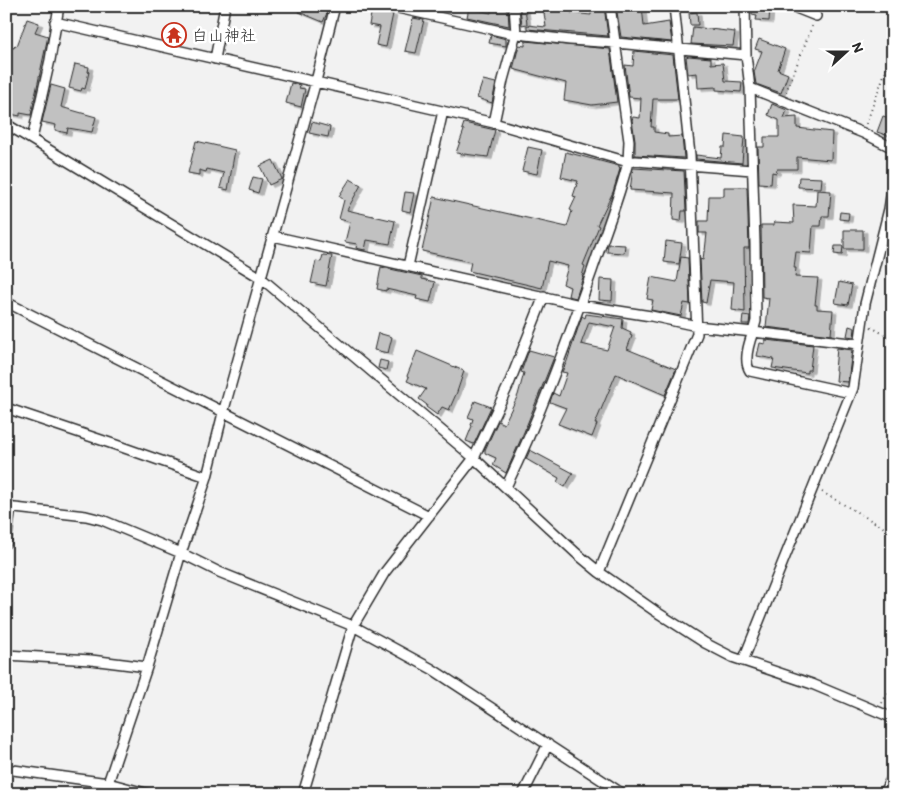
<svg xmlns="http://www.w3.org/2000/svg" width="899" height="800" font-family="Itim,'Klee One',sans-serif">
	<style>
		.building { fill: #c1c1c1; stroke: #2b2b2b; fill-rule: evenodd; filter: url(#shadow) }
		.lines { fill: none; stroke-linecap: round; stroke-linejoin: round }
		.street-casing { stroke: #2b2b2b; stroke-width: 12 }
		.path { stroke: #2b2b2b; stroke-width: 2; stroke-dasharray: 1 4; stroke-linecap: butt }
		.street { stroke: #fff; stroke-width: 9 }
		.labels { text-anchor: middle; stroke-width: 5; stroke-linejoin: round; paint-order: stroke }
		.poi-label { font-size: 16px; fill: #2b2b2b; stroke: #fff; text-anchor: start }
	</style>
	<defs>
		<filter id="shadow"><feDropShadow dx="4" dy="2.5" stdDeviation="0" flood-color="#0004"/></filter>
	</defs>
	<rect width="100%" height="100%" fill="#f2f2f2"/>
	<filter id="ink" filterUnits="userSpaceOnUse"><feTurbulence type="fractalNoise" baseFrequency=".02" numOctaves="2"/><feDisplacementMap in="SourceGraphic" scale="10" xChannelSelector="R" yChannelSelector="G"/><feConvolveMatrix kernelMatrix="1 2 1 2 8 2 1 2 1" color-interpolation-filters="sRGB"/></filter>
	<g filter="url(#ink)">
		<path class="building" d="M302,6h20l-1,4 6,3 -4,9 -24,-10z
			M491,6h15v4h2l1,16 -42,-9 2,-9 22,5z
			M543,6h27l1,7 20,2v-9h13l4,30 -81,-7v-4l19,2z
			M616,6h26l2,20 25,-4 3,20 -51,-5z
			M753,6l17,1 -1,14 -13,-1 1,-4 -5,-1z
			M520,8h5l2,16 -5,1z
			M372,9l21,5 -7,33 -10,-2 4,-18 -11,-2z
			M697,12l1,13h-8l-1,-12z
			M413,18l11,2 -8,33 -11,-2z
			M27,19l12,4 -4,9 13,4 -17,79 -11,-2v3l-14,-3 3,-12h-3v-55l8,2 1,-3 2,1z
			M693,27l42,5 -2,14 -42,-2z
			M491,35l15,4v7l-17,-3z
			M759,39l26,10 -7,21 10,4 -7,19 -25,-9 -2,-12 8,-21 -7,-2z
			M525,41l85,8 7,53 -25,3 -28,-5 2,-17 -53,-14 6,-24 6,1z
			M634,51l39,4 5,44h-25l-2,28h3v5l14,2v3l14,-1 2,22 -49,-3v-15l-3,-20 1,-3 7,1 1,-20 -12,-1 -4,-32 8,1z
			M689,56l22,2v6l12,-1 2,18 17,1 -1,10 -25,-2v-3l-18,1 -1,-15 -9,1 -2,-17z
			M75,64l14,3 -1,5h1l-4,17 -3,-1 -1,3 -12,-3z
			M483,80l13,3 -4,20 -15,-5z
			M291,83l9,2 -1,3 6,1 -4,18 -15,-4z
			M51,85l14,4 -4,18 35,10 -4,15 -24,-4 -1,5 -9,-2 -3,-1 1,-5 -14,-3z
			M772,104l15,6 -3,8 13,-1v11l35,4 -1,28 -34,-3v12h-20l-1,4 -4,-1 -1,12 -12,-1 -1,-36h6v-10h15v-17l-11,-5z
			M883,116l10,3v7l-4,10 -12,-4z
			M312,122l18,5 -2,10 -19,-4z
			M464,123l31,7 -7,27 -32,-4 8,-23 -2,-1z
			M726,135l18,2 -2,26 -46,-4v-4l25,3 1,-11h3z
			M196,141l39,9 -7,40 -8,-2 4,-15 -17,-4 -1,3 -7,-2v5l-11,-2z
			M528,147l14,3 -5,24 -15,-3z
			M566,152l53,14 1,3 -7,23 -16,33 2,1 -16,39 2,1 -3,10 1,1 -7,21 -8,-2 2,-9 -7,-3 5,-18 -20,-5 -6,27 -73,-17 2,-9 -49,-11 12,-54 133,30 5,-16 -2,-1 6,-13 -3,-1 5,-15 -17,-4z
			M273,160l9,19 -13,6 -9,-19z
			M633,168l51,3 2,40h-4l-1,10 -8,-1 1,-27 -44,-3z
			M253,177l9,2 -4,14 -9,-3z
			M799,177l23,1 -1,10 -23,-1z
			M350,179l11,6 -14,25 48,11 -5,23 -23,-4 -2,10 -9,-2 1,-4 -12,-2 5,-20 -11,-3 5,-19 -5,-4z
			M724,187h23l2,61h-5l1,64 -13,-2 2,-28 -24,-2 -4,23 -4,-1 -2,-43 3,1 1,-9h1l2,-18h-8v-12h9l1,-25h15z
			M817,190l14,1 -2,25h-7l-1,10h-8l-2,27 -15,-1 -2,16h2l-1,9 23,1 -3,27h2v4l16,1 -2,25 -65,-8 3,-29 -7,-1 -1,-72h13v-3l20,1 -1,-18 23,1z
			M405,192l9,1 -4,19 -8,-2z
			M840,212l9,1 -1,7 -9,-1z
			M844,230h19v19h-19z
			M666,241l16,2 -3,21 -15,-2z
			M608,244l17,1 -1,8 -17,-1z
			M835,246h8l-1,9 -8,-1z
			M323,255l9,1 -6,30 -15,-3 5,-22 5,1z
			M681,257l7,1 2,46 -6,-1 -3,13 -30,-6 2,-10 -6,-1 4,-22 26,5z
			M381,267l41,9v3l13,3 -5,20 -14,-3 1,-3 -31,-7v2l-9,-2z
			M600,279l13,1 -1,21 -13,-1z
			M839,282l13,3 -4,20 -13,-2z
			M586,314l37,5 -1,9 9,4 -1,3 2,1 -5,13 49,20 -11,26 -49,-21 -21,50h2l-5,13 -34,-13 8,-16 -16,-6 3,-9 6,3 8,-23 -5,-1 5,-11 15,-45 3,2zM589,322l26,5 -8,23 -26,-6z
			M743,315l7,1 -1,8h-7z
			M849,326l6,2 -1,9 -7,-1z
			M378,333l14,4 -4,16 -14,-3z
			M765,340l48,5 -3,25h-3v3l-35,-5 2,-9 -17,-3 3,-13 5,1z
			M837,348l15,2 -4,32 -12,-1 1,-10 -2,-1z
			M529,350l25,7 -30,75 -18,41 -13,-8 3,-7 -11,-5v-3l13,-29 6,3 14,-29 6,-22 -3,-1z
			M417,351l47,20 -7,21 -8,18 -7,-3 -5,8 -11,-8 1,-2 -8,-6 7,-10 -19,-8 2,-4 -2,-1z
			M380,360l8,2 -2,8 -8,-2z
			M475,401l16,6 -17,37 -8,-3 6,-15 -1,-1 2,-6 -5,-2z
			M530,450l43,23 -8,14 -8,-5 2,-4 -33,-19z"/>
		<g class="lines">
			<defs>
				<path id="street" d="M745,6l1,49
					M791,6l25,10
					M55,22l439,101 134,39 8,-1 116,9
					M215,59l10,-53
					M750,88l113,45 30,15
					M494,123l9,-43 13,-47 -2,-27
					M6,124l255,154 213,180 102,95 23,19 56,39 50,32 27,14 80,27 81,34
					M32,139l18,-79 9,-54
					M273,236l307,69 71,11 46,10 56,6 3,-11 -1,-77 -5,-156 -4,-33 -130,-12 -46,-3 -61,-7 -120,-27
					M408,266l35,-155
					M6,302l423,214
					M851,393l-101,-22c-7,-10 -1,-28 3,-39l106,12
					M6,408l110,37 91,32
					M506,487c34,-70 60,-143 86,-216 12,-36 27,-72 36,-109l1,-21 -19,-135
					M6,507l80,9 16,4 79,33 38,19 134,54 79,43 191,125
					M6,543l5,-36
					M599,572l98,-238 -7,-179 -16,-149
					M6,655l85,5 56,7
					M743,661l110,-273 12,-84 24,-95 4,-25
					M6,769l102,14 41,11
					M108,783l39,-116 34,-114 26,-76 16,-64 93,-332 19,-75
					M303,794l50,-168 32,-54 89,-114 35,-74 35,-88
					M523,794l25,-50
					M883,794l10,-18"/>
			</defs>
			<use href="#street" class="street-casing"/>
			<path class="path" d="M786,92l27,-68
				M866,124l27,-73
				M871,327l22,12
				M822,492l71,41
				M882,703l11,-19"/>
			<use href="#street" class="street"/>
		</g>
	</g>
	<defs>
		<symbol id="temple-ring" viewBox="-11 -11 22 22"><circle r="9.5" fill="#fff" stroke="#c8321e" stroke-width="1.5"/><path d="M0-6L5-2H3V0L6.5 2.5H4V6H1.5V3h-3V6H-4V2.5H-6.5L-3 0V-2H-5Z" fill="#c8321e"/></symbol>
	</defs>
	<g fill-rule="evenodd">
		<use href="#temple-ring" x="160" y="21" width="28" height="28"/>
	</g>
	<g class="labels">
		<g class="poi-label">
			<text x="192" y="41">白山神社</text>
		</g>
	</g>
	<rect width="899" height="800" fill="none" stroke="#fff" stroke-width="25"/>
	<rect x="12" y="12" width="874" height="775" fill="none" stroke="#2b2b2b" stroke-width="2" filter="url(#ink)"/>
	<g transform="translate(846 52) rotate(69)" stroke="#ffffff" stroke-width="4" paint-order="stroke">
	<path d="M0-4L9 19L0 12L-9 19Z" fill="#2b2b2b"/>
	<text y="-8" font-size="14" font-weight="bold" text-anchor="middle" fill="#2b2b2b">N</text>
	</g>
</svg>
